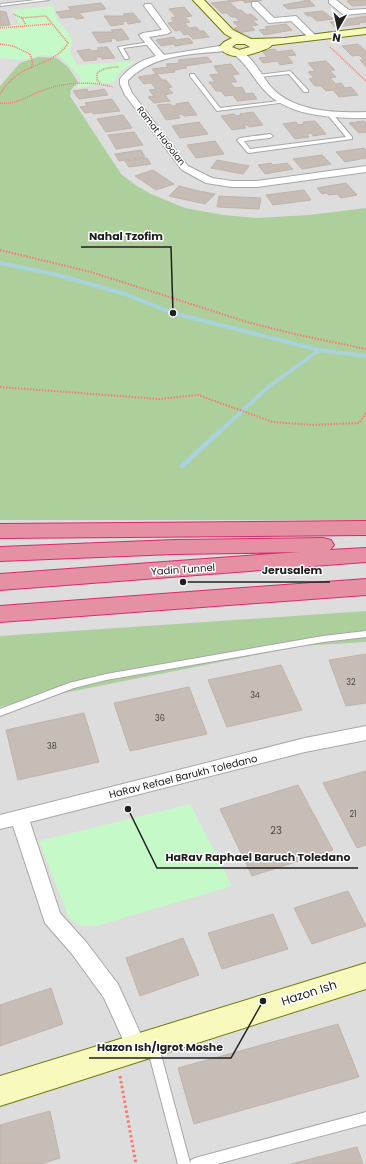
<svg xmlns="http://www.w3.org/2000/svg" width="366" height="1164" font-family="Poppins,sans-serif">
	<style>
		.residential { fill: #dedddd }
		.forest { fill: #adcf9c }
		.park { fill: #c6f9c8 }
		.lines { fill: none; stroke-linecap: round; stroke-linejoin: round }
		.stream-far1 { stroke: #a8d3dd; stroke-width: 4 }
		.stream { stroke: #a8d3dd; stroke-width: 5 }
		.building { fill: #c5bdb6; stroke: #c2b3a9 }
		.lane-casing { stroke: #a7a7a7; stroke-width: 2 }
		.street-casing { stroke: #a7a7a7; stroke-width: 2 }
		.secondary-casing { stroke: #707807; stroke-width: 2 }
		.highway-casing { stroke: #d92a6c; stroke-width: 2 }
		.path-far2 { stroke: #f87a71; stroke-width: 1.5; stroke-dasharray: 1 1; stroke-linecap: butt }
		.path-far1 { stroke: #f87a71; stroke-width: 2; stroke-dasharray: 1.5 1.5; stroke-linecap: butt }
		.path { stroke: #f87a71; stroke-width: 3; stroke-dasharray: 2.5 2.5; stroke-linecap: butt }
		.lane { fill: #fff; fill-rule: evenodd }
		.street { fill: #fff; fill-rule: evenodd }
		.secondary { fill: #f8f9bd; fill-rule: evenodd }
		.highway { fill: #e691a3; fill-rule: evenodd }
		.labels { text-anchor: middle; stroke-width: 3; stroke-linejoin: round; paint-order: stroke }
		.number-label { font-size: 8px; fill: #494746 }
		.far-street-label { font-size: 9px; fill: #202020; stroke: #fff }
		.street-label { font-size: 10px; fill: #202020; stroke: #fff }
		.near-number-label { font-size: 10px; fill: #494746 }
		.near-street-label { font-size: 12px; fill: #202020; stroke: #fff }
		.leader { fill: none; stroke: #202020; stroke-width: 1.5 }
		.callout-dot { fill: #202020; stroke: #fff; stroke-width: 1.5 }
		.callout-label { font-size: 11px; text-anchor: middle; font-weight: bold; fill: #202020; stroke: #fff; stroke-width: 3; stroke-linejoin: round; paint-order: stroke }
	</style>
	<rect width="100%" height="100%" fill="#f1ede7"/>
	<path class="residential" d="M0,0h366v1164h-366z"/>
	<path class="forest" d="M38,57l19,1 11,9 10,15 -7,8 -1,6 51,78 16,12 14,8 34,14 38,7 33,3 53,-3 57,-7v312h-366v-434l20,-23z
		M366,611v31l-64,4 -279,55 -23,6v-71z"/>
	<path class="park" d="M52,6l7,17 9,9 4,8 -2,12 7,13 59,-4 -16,11 -6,10 -37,6 4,-9 -8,-10 -14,-13 -19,-1 -17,5 -23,-2v-31l19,-3 -6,-14z
		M190,804l42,82 -136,40h-15l-12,-8 -30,-77z"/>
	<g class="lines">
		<path class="stream-far1" d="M0,263l54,11 71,20 48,19 146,37 47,6
			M218,433l49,-45 52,-38"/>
		<path class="stream" d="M182,466l37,-34"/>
	</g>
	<path class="building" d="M228,0h34l-17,3 -3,-3 -11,2z
		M309,0l6,6 -27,3 -5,-4z
		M353,0h13v5l-14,1 -5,-5z
		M228,1l10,9h3l6,5 4,-1 7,6h-6l6,5 -7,1 4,4 -16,3 -5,-5 5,-1 -6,-5 7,-1 -5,-4h-4l-4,-4h-5l-11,-10z
		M101,3l5,6 -27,4 5,5 -8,1 -2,-2 -13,1 -5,-6 15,-2 -3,-3z
		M184,7l8,9 -7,1 5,5 -5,1 4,5 7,-1 4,4h4l5,6 -16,2 -5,-5 -4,1 -4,-5 -5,1 -7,-8 6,-1 -3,-4 5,-1 -7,-8z
		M0,11l6,1 4,13 -10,1z
		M323,11l10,8 -16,2 -6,-5h-3l-4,-3z
		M133,13l8,9 -13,2 -1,-3 -5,1 2,2 -13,2 -7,-10h21l-2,-2z
		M366,16v6l-8,1 2,1 -25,3 -5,-5z
		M286,24l6,6 -28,5 -5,-5 9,-1 -3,-2z
		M122,29l7,10 -12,2 -2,-3 -5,1 2,2 -13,2 -7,-11h21l-2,-2z
		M174,37l2,3 13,-2 4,5 -18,3 -2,-2 -12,2 -5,-6z
		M358,44l8,7v16l-6,-7h4l-5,-5 -7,1 -10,-10z
		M107,47l8,11 -13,1 -1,-2h-6l2,3 -13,1 -7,-10 13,-2 2,2 7,-1 -2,-2z
		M275,49l2,3 15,-2 4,5 -9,1 6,7 -13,2 -2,-4 -15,2 -4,-5 8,-1 -5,-6z
		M207,57l5,5 -27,4 2,2 -13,2 1,2 -19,2 -4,-5 16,-2 -2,-3 14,-1 -2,-3z
		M326,61l9,9 -5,1 6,6 -6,1 6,6 5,-1 4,5 6,-1 7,8 -19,2 -6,-7 -7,1 -5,-5h-6l-6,-7 5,-1 -6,-6 7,-1 -7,-8z
		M231,64l8,10 -7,1 5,7h-7l5,6 7,-1 4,7 7,-1 4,6 -20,2 -4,-6 -8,1 -4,-5h-5l-7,-9h6l-5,-7 9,-1 -5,-8z
		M157,74l5,6h4l6,7 -4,1 5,5 -8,2 5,6 -16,2 -6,-6 6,-1 -5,-6 7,-1 -5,-6 -7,1 -6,-7z
		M87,89l1,3 16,-3 4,6 -29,4 -6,-8z
		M112,99l8,12 -27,3 -1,-2 -7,1 -5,-6 7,-1 -2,-3z
		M188,102l9,13 -13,1 -2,-2 -4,1 2,3 -14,2 -9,-15 13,-1 2,2 5,-1 -1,-1z
		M253,112l10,13 -14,2 -2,-2h-4l3,3 -14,2 -11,-14 13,-2 2,2 6,-1 -2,-1z
		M123,115l9,13 -26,4 -9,-13z
		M315,121l11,13 -13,2 -2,-3 -4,1 2,3 -14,2 -12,-15 13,-2 2,3 6,-1 -1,-2z
		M364,121l2,2v9l-7,1 -10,-10z
		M199,122l9,12 -28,4 -8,-12z
		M134,132l9,13 -27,4 -8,-14z
		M215,141l9,13 -28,4 -9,-13z
		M364,148l2,2v8l-21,4 -9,-10z
		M141,150l4,7 -26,4 -4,-7z
		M322,155l9,9 -29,5 -9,-10z
		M147,158l4,6 -22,3 -4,-6z
		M217,160l32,6 -6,8 -32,-6z
		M271,163l2,2 14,-2 6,6 -28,5 -7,-9z
		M153,170l21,14 -18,6 -21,-14z
		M346,183l11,12 -16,3 -4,-4 -8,1 -3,-2 -4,1 -5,-6z
		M179,186l20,5 16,3 -10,10 -36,-8z
		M304,190l7,10 -38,5 -7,-10z
		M219,196l42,2 -2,11 -42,-2z
		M366,654v49l-20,3 -17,-46z
		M281,665l21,45 -75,17 -19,-47z
		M189,687l18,47 -77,17 -16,-48z
		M84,713l15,49 -81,18 -12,-50z
		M366,771v74l-9,3 -34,-65z
		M298,785l35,65 -81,26 -32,-67z
		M348,891l18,35 -54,18 -18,-36z
		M273,914l15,35 -66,20 -14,-36z
		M183,938l16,37 -59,21 -14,-38z
		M51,988l12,36 -63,22v-41z
		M338,1024l21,53 -165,47 -16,-56z
		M50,1111l10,47 -19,6h-41v-39z
		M357,1147l6,17h-72z"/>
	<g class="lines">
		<defs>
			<path id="lane" d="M36,0h13l-49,6 1,-2z
				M150,42h2v2l-29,4 6,10 -2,1h-2l-7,-12z
				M290,71l18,19v2h-4l-15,-18 -31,3 -2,-1 2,-1z
				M190,74h4l26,34 67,-8 2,1 -2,1 -70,9 -27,-35z
				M327,112h4l21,25v2l-103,14 -2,-1 -10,-12 3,-2 30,-4 3,2 -3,2 -26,3 6,8 96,-12 -19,-23z
				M366,631v6l-43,5 -217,38 -32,8 -74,28v-7l69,-26 37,-9 217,-38z
				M153,1042l4,1 2,4 31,116 1,-3 4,-2 171,-46v12l-149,40h-39l-31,-117 2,-4z"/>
			<path id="street" d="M329,0h7l13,10 17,-1v4l-22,2 -15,-12z
				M252,2h6l16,16 22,-2 21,21 -1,2h-6l-19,-18 -22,2 -17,-17z
				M145,4h6l20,28 -4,2 -18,3 15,18 62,-10 4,3 -4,3c-34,3 -72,3 -98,29v4l4,9 56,73 24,12 20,3h25l109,-15v6l-109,15h-25l-26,-4 -24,-13 -57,-75 -5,-11v-5c9,-12 22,-19 36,-23l-17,-21 4,-2 19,-3 -18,-24z
				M236,49c17,5 26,29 37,40 23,23 63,24 93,23v6c-31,0 -75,-1 -99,-25 -13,-12 -19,-29 -34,-39l-1,-2z
				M366,726v14l-61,12 -275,70 30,91 26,29 32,42 29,64 -3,7 -7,3 -7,-3 -26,-57 -32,-44 -27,-31 -32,-97 -13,3v-14l305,-77z"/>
			<path id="secondary" d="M193,0h11l29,30 18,9 33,-1 82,-10v6l-94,11c-3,4 -7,4 -11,6 -14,5 -32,10 -42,-4l5,-5 8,-4 -7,-4zM236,44h9l5,3 -11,3 -7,-3z
				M366,963v26l-366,117v-30z"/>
			<path id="highway" d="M366,521v14l-366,3v-14z
				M323,538l8,2 3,5 -4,5 36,-2v14l-366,28v-16l300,-22 -126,2 -174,7v-14l174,-7z
				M366,579v16l-366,27v-16z"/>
		</defs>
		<use href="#lane" class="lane-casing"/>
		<use href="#street" class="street-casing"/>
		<use href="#secondary" class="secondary-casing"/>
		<use href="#highway" class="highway-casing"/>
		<path class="path-far2" d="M22,18l4,7
			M0,28l51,-4
			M0,44l13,2 17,8 3,9 -2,5
			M330,47l36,34
			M100,83l-3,-3v-7c7,-5 14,-6 22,-6
			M0,94c5,-8 12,-16 20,-21 17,-10 37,-12 48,-30l-22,-27 -24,2 -9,-4
			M0,103c18,2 28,-8 44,-13 21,-8 48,-9 69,-3"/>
		<path class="path-far1" d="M0,250l91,22 156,50 47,12 72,15
			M0,387l159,12 39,-4 75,27 40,3 46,-2 7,-10"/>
		<path class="path" d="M120,1076l16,88"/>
		<use href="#lane" class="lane"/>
		<use href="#street" class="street"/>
		<use href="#secondary" class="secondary"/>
		<use href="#highway" class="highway"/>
	</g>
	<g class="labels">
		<g class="number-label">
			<text x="351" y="685">32</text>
			<text x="255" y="698">34</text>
			<text x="160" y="721">36</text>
			<text x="52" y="749">38</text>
			<text x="353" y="817">21</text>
		</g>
		<g class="far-street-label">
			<text transform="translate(161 136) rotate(52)" y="3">Ramat HaGolan</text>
		</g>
		<g class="street-label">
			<text transform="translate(183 569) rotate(-4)" y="4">Yadin Tunnel</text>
			<text transform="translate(183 776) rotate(-14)" y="4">HaRav Refael Barukh Toledano</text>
		</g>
		<g class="near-number-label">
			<text x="276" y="834">23</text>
		</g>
		<g class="near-street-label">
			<text transform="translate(309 993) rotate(-18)" y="4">Hazon Ish</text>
		</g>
	</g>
	<path class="leader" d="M173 313L171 247H81M183 582L253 582H330M128 809L157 868H358M263 1001L231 1058H89"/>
	<g class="callout-dot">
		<circle cx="173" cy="313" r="4"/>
		<circle cx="183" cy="582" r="4"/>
		<circle cx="128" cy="809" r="4"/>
		<circle cx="263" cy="1001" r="4"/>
	</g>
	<g class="callout-label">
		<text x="126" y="240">Nahal Tzofim</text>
		<text x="292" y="574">Jerusalem</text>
		<text x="258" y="861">HaRav Raphael Baruch Toledano</text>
		<text x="160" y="1051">Hazon Ish/Igrot Moshe</text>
	</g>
	<g transform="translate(338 28) rotate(189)" stroke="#ffffff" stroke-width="3" paint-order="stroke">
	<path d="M0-3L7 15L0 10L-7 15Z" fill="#202020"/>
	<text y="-6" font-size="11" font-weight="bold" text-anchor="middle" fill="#202020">N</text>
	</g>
</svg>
